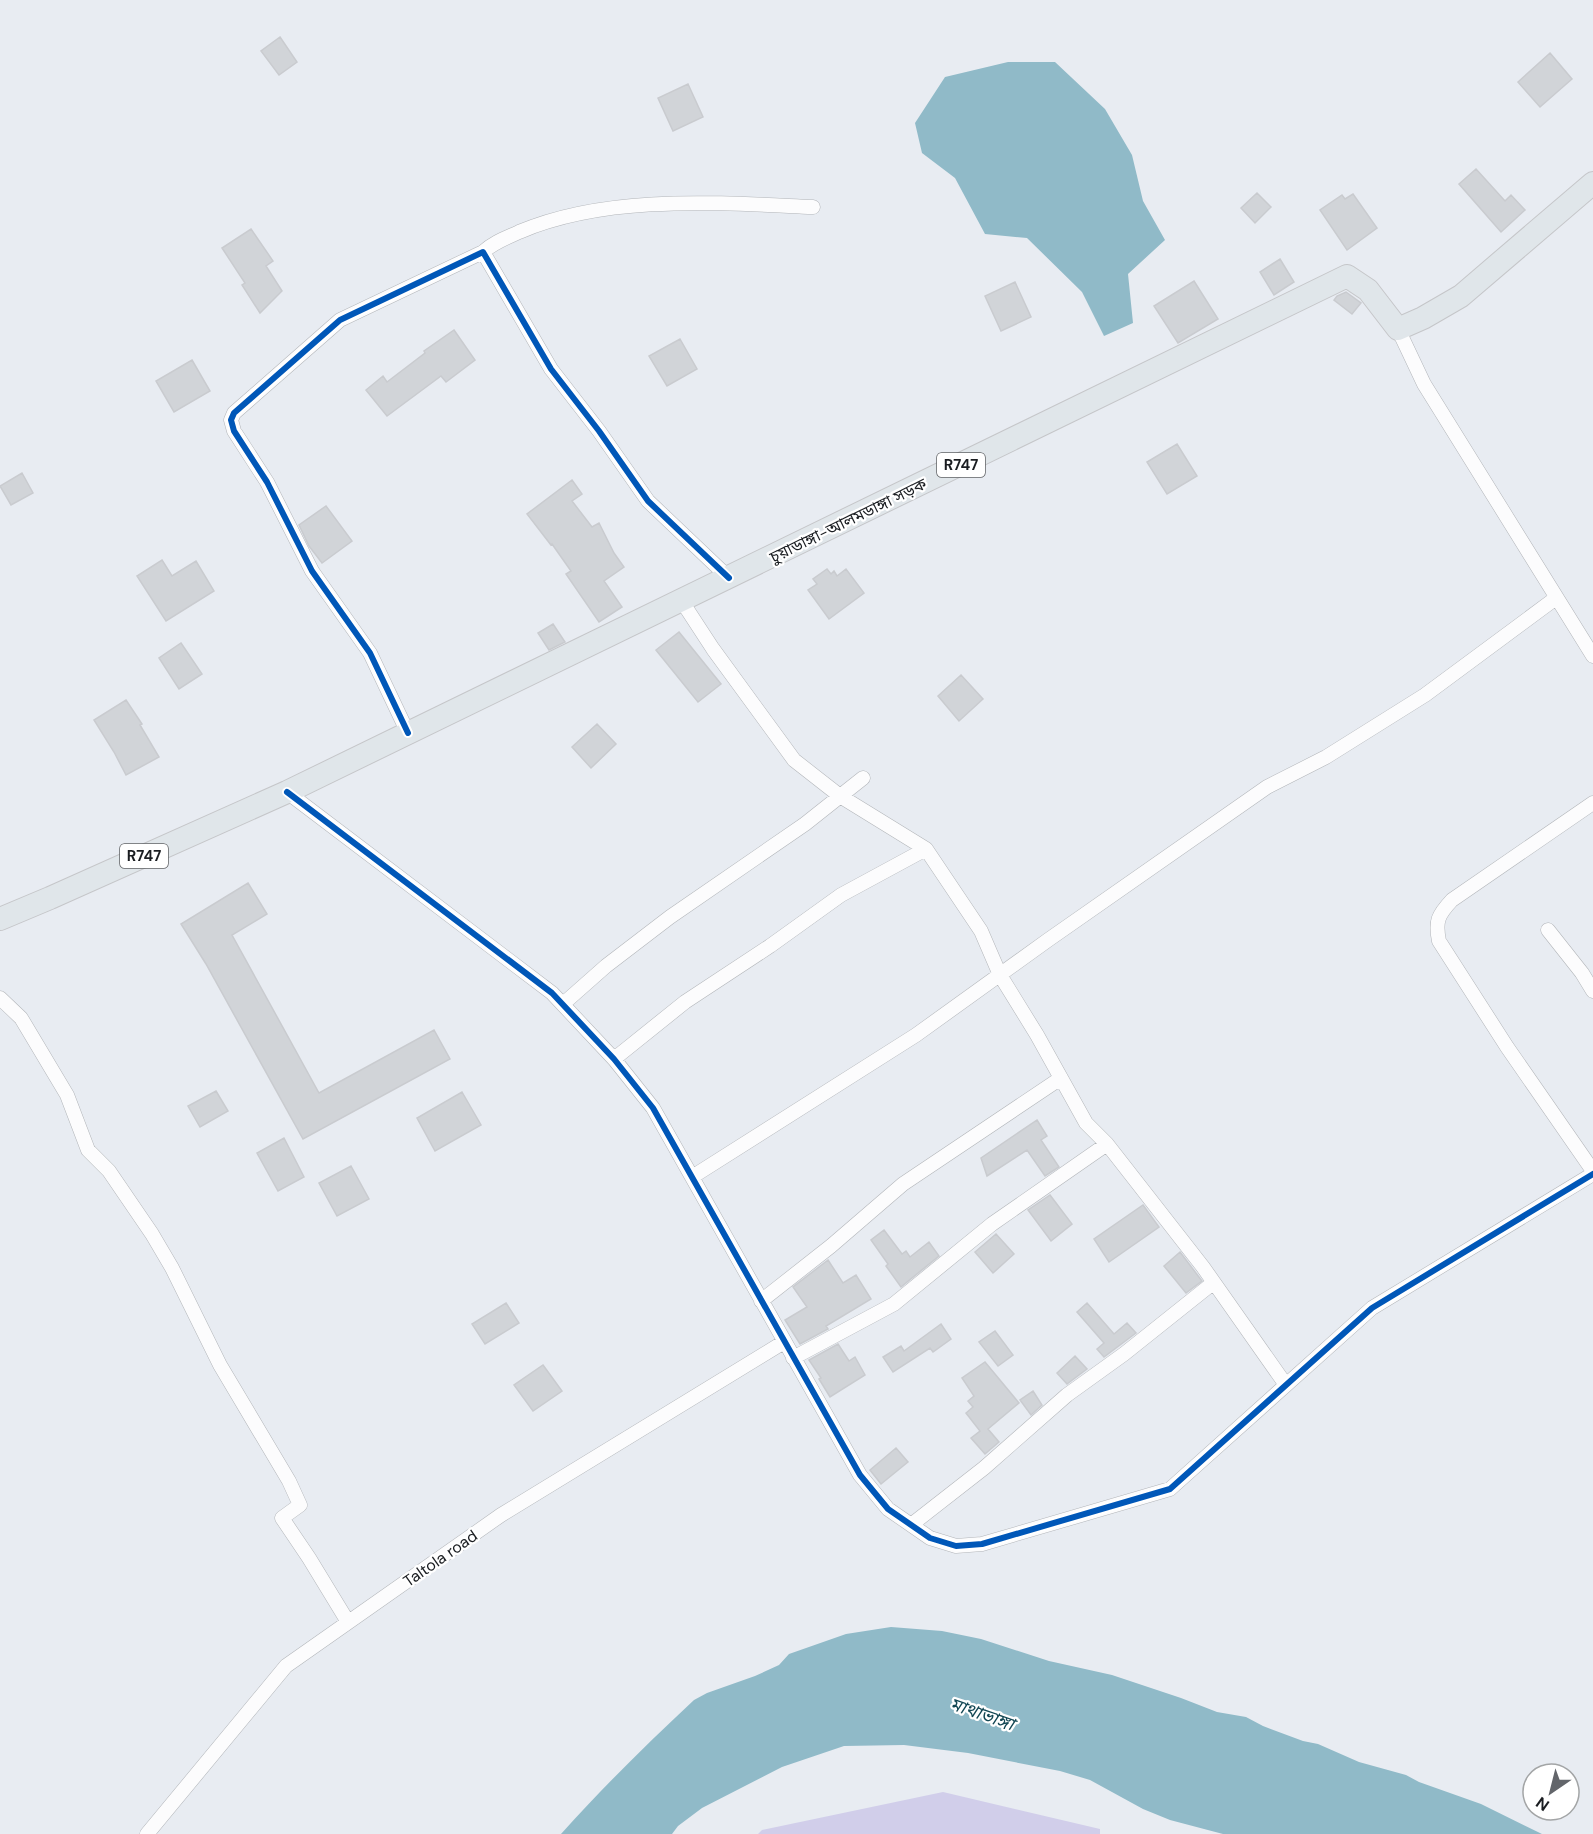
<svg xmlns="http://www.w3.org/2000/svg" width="1593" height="1834" font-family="'DM Sans','Noto Sans Bengali',sans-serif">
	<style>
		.forest { fill: #d1ceea }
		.water { fill: #90bac8 }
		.building { fill: #d1d4d8; stroke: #c9cbcf; stroke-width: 1.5 }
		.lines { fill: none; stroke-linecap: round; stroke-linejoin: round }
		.minor-casing { stroke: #b2b5b9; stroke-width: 15 }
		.primary-casing { stroke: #c5c6c9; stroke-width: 24 }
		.minor { stroke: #fcfcfd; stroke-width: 14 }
		.primary { stroke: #e0e6ea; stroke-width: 22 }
		.cycleway-casing { stroke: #fff; stroke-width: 10 }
		.cycleway { stroke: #0057b8; stroke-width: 6 }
		.labels { text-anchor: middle; stroke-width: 4.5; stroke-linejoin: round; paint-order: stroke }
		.shield { fill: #fff; stroke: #5f6164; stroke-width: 1.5 }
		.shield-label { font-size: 15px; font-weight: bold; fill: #1a1d21 }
		.street-label { font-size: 16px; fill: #1a1d21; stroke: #fff }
		.water-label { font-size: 18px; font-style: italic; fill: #134754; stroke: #fff }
	</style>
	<rect width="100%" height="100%" fill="#e8ecf2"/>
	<path class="forest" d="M943,1792l157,37v5h-342l4,-4z"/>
	<path class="water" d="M1008,62h47l50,47 27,46 11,46 22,39 -37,34 5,49 -29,13 -22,-44 -55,-54 -42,-4 -30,-56 -33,-25 -7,-30 30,-46z
		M891,1627l51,4 39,8 68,22 63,14 69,23 36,14 29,5 17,9 40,15 15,3 41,18 47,13 13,7 62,22 61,30h-319l-53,-14 -27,-11 -53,-29 -30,-9 -92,-18 -64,-8 -60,1 -62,21 -80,41 -24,18 -6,8h-111c42,-47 87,-91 133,-134l13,-7 48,-17 24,-11 10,-11 57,-20z"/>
	<path class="building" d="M280,37l17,25 -18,13 -18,-24z
		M1550,53l22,26 -32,28 -22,-25z
		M688,84l15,33 -30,14 -15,-33z
		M1476,169l29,32 6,-6 14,15 -24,22 -42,-48z
		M1257,193l14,14 -16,16 -14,-15z
		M1353,194l24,34 -30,22 -27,-40 22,-15 3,4z
		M251,229l22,32 -7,5 16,25 -22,22 -18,-28 3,-2 -23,-35z
		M1280,259l14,23 -20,13 -14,-23z
		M1194,281l24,38 -40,24 -24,-37z
		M1015,282l16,35 -30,14 -16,-35z
		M1346,292l15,11 -9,11 -18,-14 3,-4z
		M454,330l21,30 -29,22 -5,-6 -54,40 -21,-26 17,-14 4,6 38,-29 -1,-2z
		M680,339l17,30 -30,17 -18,-30z
		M192,360l18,31 -36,21 -18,-31z
		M1177,444l20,32 -30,18 -20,-32z
		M22,473l11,20 -22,12 -11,-19z
		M572,480l10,14 -10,7 20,26 7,-4 15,30 10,14 -20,14 18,26 -23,15 -33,-48 5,-3 -19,-27 -1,1 -24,-31z
		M326,506l26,35 -30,22 -13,-17 -10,-21z
		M162,560l10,16 24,-15 18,30 -48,30 -29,-45z
		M827,569l4,5 3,-3 3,5 9,-7 18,24 -35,26 -21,-29 9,-6 -4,-5z
		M553,624l12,18 -16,8 -11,-17z
		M679,632l42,52 -23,18 -42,-52z
		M181,643l21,31 -23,15 -20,-31z
		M961,675l22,24 -24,22 -21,-25z
		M126,700l16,24 -2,1 19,32 -33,18 -12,-23 -20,-32z
		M597,724l19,20 -25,24 -19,-21z
		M248,883l19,31 -35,21 87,158 115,-63 16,29 -147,80 -97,-175 -25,-40z
		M216,1091l12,20 -28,16 -12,-21z
		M462,1092l19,33 -46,26 -18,-33z
		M1037,1120l10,16 -6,4 18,27 -14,9 -18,-26 -40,26 -6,-18z
		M284,1138l20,39 -26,14 -21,-38z
		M351,1166l18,33 -32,17 -18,-33z
		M1050,1195l22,29 -21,17 -23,-31z
		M1143,1205l16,22 -50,35 -15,-23z
		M884,1230l18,24 4,-3 4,6 19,-15 10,14 -38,31 -15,-21 2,-2 -17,-24z
		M996,1234l18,20 -21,19 -18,-21z
		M1180,1252l22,29 -16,12 -22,-27z
		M828,1260l15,23 13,-8 15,24 -45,27 2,3 -28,15 -15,-24 22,-13 -14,-20z
		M506,1303l13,20 -34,21 -13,-20z
		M1087,1303l27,31 13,-11 9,10 -32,24 -7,-8 7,-6 -27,-31z
		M941,1324l10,15 -18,13 -3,-4 -37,24 -10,-15 18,-11 3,5z
		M995,1331l18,24 -15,11 -19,-24z
		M838,1344l11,17 6,-4 10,18 -35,22 -11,-18 2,-1 -12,-18z
		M1075,1356l12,13 -20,15 -10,-11z
		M985,1362l34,41 -31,26 11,13 -14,12 -14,-16 9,-7 -14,-18 7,-6 -5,-6 6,-5 -12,-18z
		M543,1365l19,26 -29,20 -19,-26z
		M1033,1391l9,14 -11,10 -11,-15z
		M896,1448l12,14 -27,22 -11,-14z"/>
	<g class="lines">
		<defs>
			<path id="minor" d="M483,252c11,-10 23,-14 36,-20 89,-38 200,-29 294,-25
				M1398,329l26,55 169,272
				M681,600l32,49 81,111 46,36 86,53 55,82 19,44 37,60 49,88 21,21 96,123 83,118
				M408,733l-38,-80 -58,-82 -45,-89 -33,-51 -3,-11 3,-7 8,-7 98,-86 143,-68 68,117 48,62 49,70 81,77
				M287,792l265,201 62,66 39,49 207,367 28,34 42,29 26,8 26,-2 188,-55 202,-181 221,-134
				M1593,803l-141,97c-14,15 -17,21 -13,41l68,106 86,124
				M1548,930l34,43 11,18
				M0,998l21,20 46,77 21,55 21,21 43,63 20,34 48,97 69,116 11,24 -18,13 27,40 39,64
				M563,1004l43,-38 64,-49 135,-93 58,-46
				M614,1059l71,-57 85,-56 71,-51 85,-46
				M692,1177l224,-142 132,-95 219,-153 59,-30 99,-62 131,-97
				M761,1301l70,-55 72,-62 158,-106
				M793,1358l101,-54 98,-80 115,-80
				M911,1525l73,-57 83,-73 57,-41 89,-71
				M147,1834l139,-168 215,-151 283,-173"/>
			<path id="primary" d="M0,919l50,-21 237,-106 1060,-516 21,14 30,39 25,-11 38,-22 132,-113"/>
		</defs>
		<use href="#minor" class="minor-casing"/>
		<use href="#primary" class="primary-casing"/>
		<use href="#minor" class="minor"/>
		<use href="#primary" class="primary"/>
		<defs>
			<path id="cycleway" d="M408,733l-38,-80 -58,-82 -45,-89 -33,-51 -3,-11 3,-7 8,-7 98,-86 143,-68 68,117 48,62 49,70 81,77
				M287,792l265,201 62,66 39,49 207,367 28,34 42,29 26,8 26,-2 188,-55 202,-181 221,-134"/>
		</defs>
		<use href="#cycleway" class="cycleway-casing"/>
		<use href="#cycleway" class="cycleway"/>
	</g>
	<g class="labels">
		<g class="shield">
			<rect x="937" y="453" width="48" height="24" rx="4.5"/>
			<rect x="120" y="844" width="48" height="24" rx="4.5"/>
		</g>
		<g class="shield-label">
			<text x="961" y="470">R747</text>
			<text x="144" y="861">R747</text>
		</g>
		<g class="street-label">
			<text transform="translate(848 520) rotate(-26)" y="6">চুয়াডাঙ্গা-আলমডাঙ্গা সড়ক</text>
			<text transform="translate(440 1558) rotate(-35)" y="6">Taltola road</text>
		</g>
		<g class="water-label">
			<text transform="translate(982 1714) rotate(19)" y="6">মাথাভাঙ্গা</text>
		</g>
	</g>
	<g transform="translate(1551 1792) rotate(215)"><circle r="28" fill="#ffffff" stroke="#a3a5a6" stroke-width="1.5"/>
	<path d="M0-4.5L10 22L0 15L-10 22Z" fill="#62656a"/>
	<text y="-9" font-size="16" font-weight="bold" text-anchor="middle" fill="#1a1d21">N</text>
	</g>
</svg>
